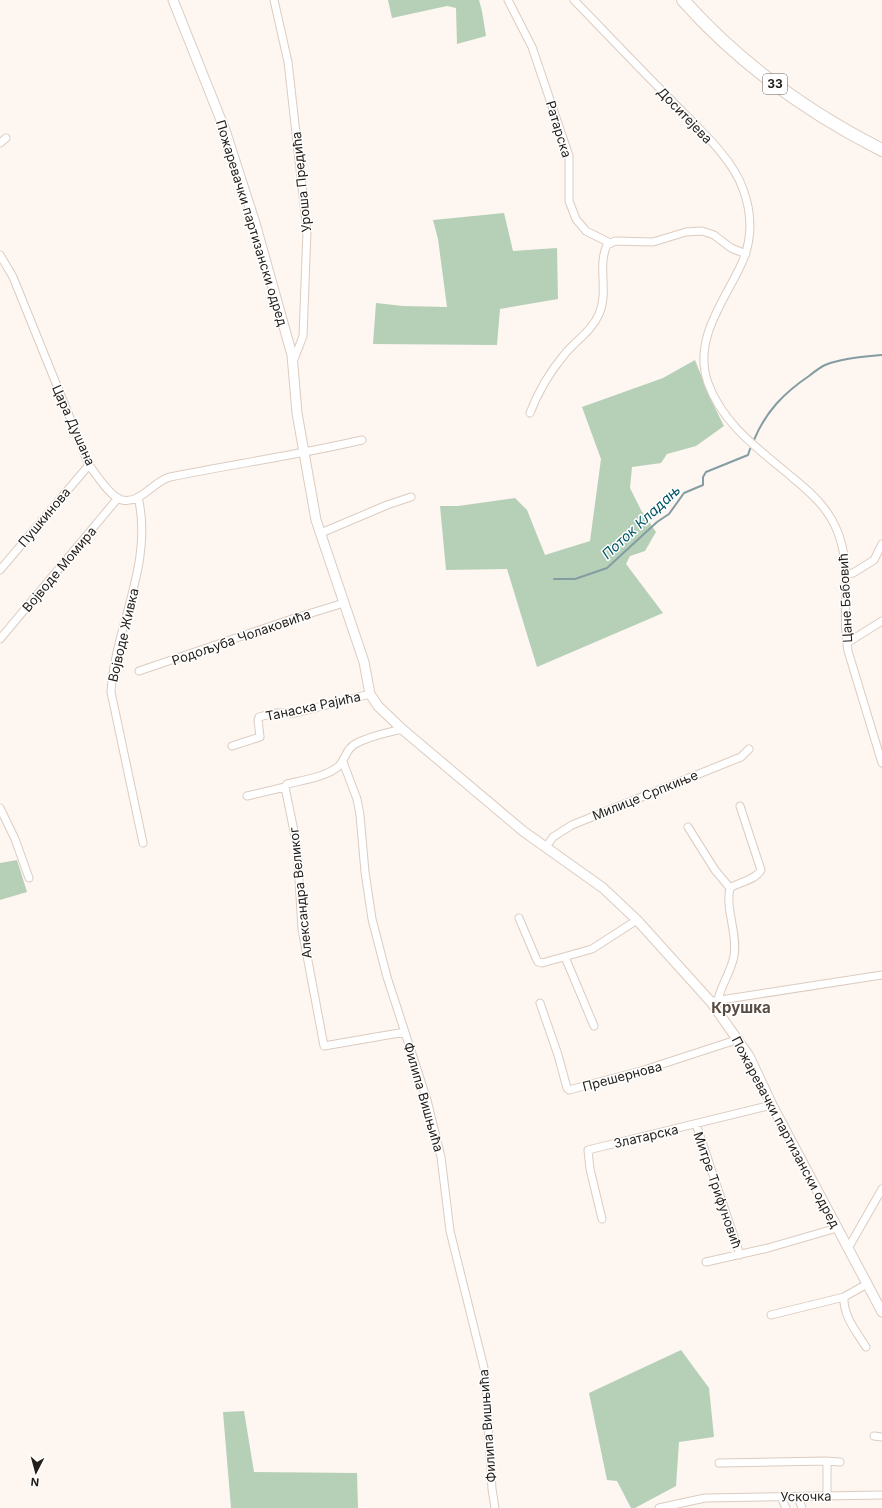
<svg xmlns="http://www.w3.org/2000/svg" width="882" height="1508" font-family="Inter,sans-serif">
	<style>
		.forest { fill: #b6d0b8 }
		.lines { fill: none; stroke-linecap: round; stroke-linejoin: round }
		.stream { stroke: #839da2; stroke-width: 2 }
		.minor-casing { stroke: #dcccc0; stroke-width: 9 }
		.tertiary-casing { stroke: #dcccc0; stroke-width: 11 }
		.primary-casing { stroke: #dcccc0; stroke-width: 14 }
		.minor { stroke: #fff; stroke-width: 7 }
		.tertiary { stroke: #fff; stroke-width: 9 }
		.primary { stroke: #fff; stroke-width: 12 }
		.labels { text-anchor: middle; stroke-width: 3; stroke-linejoin: round; paint-order: stroke }
		.shield { fill: #fff; stroke: #65625e; stroke-width: 1 }
		.shield-label { font-size: 12px; font-weight: bold; fill: #231e19 }
		.street-label { font-size: 13px; fill: #231e19; stroke: #fff }
		.water-label { font-size: 14px; font-style: italic; fill: #005464; stroke: #fff }
		.quarter-label { font-size: 15px; font-weight: bold; fill: #594c42; stroke: #fff }
	</style>
	<rect width="100%" height="100%" fill="#fdf6f1"/>
	<path class="forest" d="M388,0h91l3,11 4,25 -29,8 -1,-36 -9,-2 -55,12z
		M504,213l9,38 44,-3 1,51 -58,10 -3,36 -124,-1 3,-41 27,3 44,1 -9,-68 -5,-19z
		M695,360l15,38 14,28 -28,20 -29,8 -6,9 -29,4 -2,21 11,22 15,22 -11,19 -15,5 -4,8 37,49 -126,54 -30,-98 -61,1 -6,-64h18l57,-8 12,12 18,45 45,-14 11,-82 -19,-52 81,-29z
		M17,860l10,32 -27,8v-37z
		M681,1350l28,38 5,49 -35,5 -3,44 -41,22h-4l-14,-27 -10,-1 -18,-87z
		M244,1411l10,61 103,1 1,35h-127l-8,-96z"/>
	<g class="lines">
		<path class="stream" d="M754,440c12,-29 30,-47 55,-64 5,-4 10,-8 16,-11 18,-7 38,-8 57,-10
			M554,579h21l32,-11 50,-46 12,-8 15,-21 19,-8v-8l3,-5 42,-17 2,-6"/>
		<defs>
			<path id="minor" d="M274,0l14,62 19,169 -4,105 -10,26
				M508,0l24,47 37,109v45l7,18 10,12 24,12
				M574,0c33,34 65,68 98,101 24,25 60,56 71,88 10,27 9,55 -4,80 -17,35 -46,72 -31,114 15,42 52,67 85,95 17,14 34,29 43,50 18,40 4,82 12,123l34,112
				M0,143l6,-5
				M0,255l13,22 76,188c7,9 22,33 33,35 20,4 31,-19 48,-23 64,-13 128,-22 192,-37
				M530,413c8,-21 19,-40 34,-58 11,-14 28,-24 35,-41 10,-22 -2,-48 8,-69l8,-4 38,1 33,-10 16,-1 12,4 17,13 15,6
				M138,497c16,67 -23,129 -27,195l32,151
				M321,533l66,-28 24,-8
				M0,570l89,-105
				M847,574l6,-1 21,-13 8,-16
				M0,639l118,-141
				M847,643l35,-22
				M139,671l153,-52 52,-16
				M402,729c-16,4 -33,7 -47,15 -10,6 -9,15 -16,22 -13,11 -35,14 -52,18l-2,3 12,59 5,83 22,117 81,-14
				M232,746l28,-9 -2,-17 1,-3 16,-4h20l75,-19
				M343,762l14,37 3,16 5,57 7,47 15,58 40,123 14,57 9,74 35,141 7,117 3,19
				M247,796l38,-9
				M0,808l15,31 14,39
				M688,827l27,43 15,18c-5,22 8,45 4,68 -3,16 -13,29 -16,44
				M546,847l7,-10 19,-12 169,-68 8,-8
				M730,888c9,-6 26,-8 31,-18l-21,-64
				M519,918l17,40 2,4 4,1 50,-14 45,-29
				M565,957l29,69
				M714,1001l168,-26
				M540,1003l18,52 9,33 2,2 72,-19 98,-32
				M696,1124l44,131
				M602,1219l-12,-50 -2,-19 184,-45
				M847,1247l3,-2 32,-56
				M706,1262l62,-14 69,-20
				M844,1297c-1,19 12,34 22,50
				M771,1315l73,-18 23,-13
				M874,1436l8,1
				M825,1461l15,1
				M719,1463l106,-2 2,4v31
				M781,1497l5,11
				M798,1497l4,11
				M659,1508l46,-10 177,-3"/>
			<path id="tertiary" d="M173,0l52,130 30,93 37,132 5,58 19,107 48,142 6,32 8,12 24,23 121,102 80,57 34,32 74,82 38,54 23,49 110,207"/>
			<path id="primary" d="M683,0c56,63 124,112 199,150"/>
		</defs>
		<use href="#minor" class="minor-casing"/>
		<use href="#tertiary" class="tertiary-casing"/>
		<use href="#primary" class="primary-casing"/>
		<use href="#minor" class="minor"/>
		<use href="#tertiary" class="tertiary"/>
		<use href="#primary" class="primary"/>
	</g>
	<g class="labels">
		<rect class="shield" x="763" y="74" width="24" height="20" rx="3"/>
		<g class="shield-label">
			<text x="775" y="88">33</text>
		</g>
		<g class="street-label">
			<text transform="translate(685 115) rotate(46)" y="5">Доситејева</text>
			<text transform="translate(559 129) rotate(73)" y="5">Ратарска</text>
			<text transform="translate(301 182) rotate(-96)" y="5">Уроша Предића</text>
			<text transform="translate(252 223) rotate(73)" y="5">Пожаревачки партизански одред</text>
			<text transform="translate(74 425) rotate(66)" y="5">Цара Душана</text>
			<text transform="translate(44 517) rotate(-50)" y="5">Пушкинова</text>
			<text transform="translate(59 569) rotate(-50)" y="5">Војводе Момира</text>
			<text transform="translate(845 598) rotate(-93)" y="5">Цане Бабовић</text>
			<text transform="translate(123 635) rotate(-77)" y="5">Војводе Живка</text>
			<text transform="translate(241 637) rotate(-19)" y="5">Родољуба Чолаковића</text>
			<text transform="translate(313 706) rotate(-12)" y="5">Танаска Рајића</text>
			<text transform="translate(645 795) rotate(-22)" y="5">Милице Српкиње</text>
			<text transform="translate(300 893) rotate(-96)" y="5">Александра Великог</text>
			<text transform="translate(622 1076) rotate(-15)" y="5">Прешернова</text>
			<text transform="translate(424 1097) rotate(74)" y="5">Филипа Вишњића</text>
			<text transform="translate(786 1132) rotate(62)" y="5">Пожаревачки партизански одред</text>
			<text transform="translate(646 1136) rotate(-13)" y="5">Златарска</text>
			<text transform="translate(718 1190) rotate(71)" y="5">Митре Трифуновић</text>
			<text transform="translate(487 1426) rotate(-94)" y="5">Филипа Вишњића</text>
			<text transform="translate(806 1496) rotate(-1)" y="5">Ускочка</text>
		</g>
		<g class="water-label">
			<text transform="translate(641 522) rotate(-43)" y="5">Поток Кладањ</text>
		</g>
		<g class="quarter-label">
			<text x="741" y="1013">Крушка</text>
		</g>
	</g>
	<g transform="translate(36 1472) rotate(186)" stroke="#ffffff" stroke-width="3" paint-order="stroke">
	<path d="M0-3L7 15L0 10L-7 15Z" fill="#231e19"/>
	<text y="-6" font-size="11" font-weight="bold" text-anchor="middle" fill="#231e19">N</text>
	</g>
</svg>
